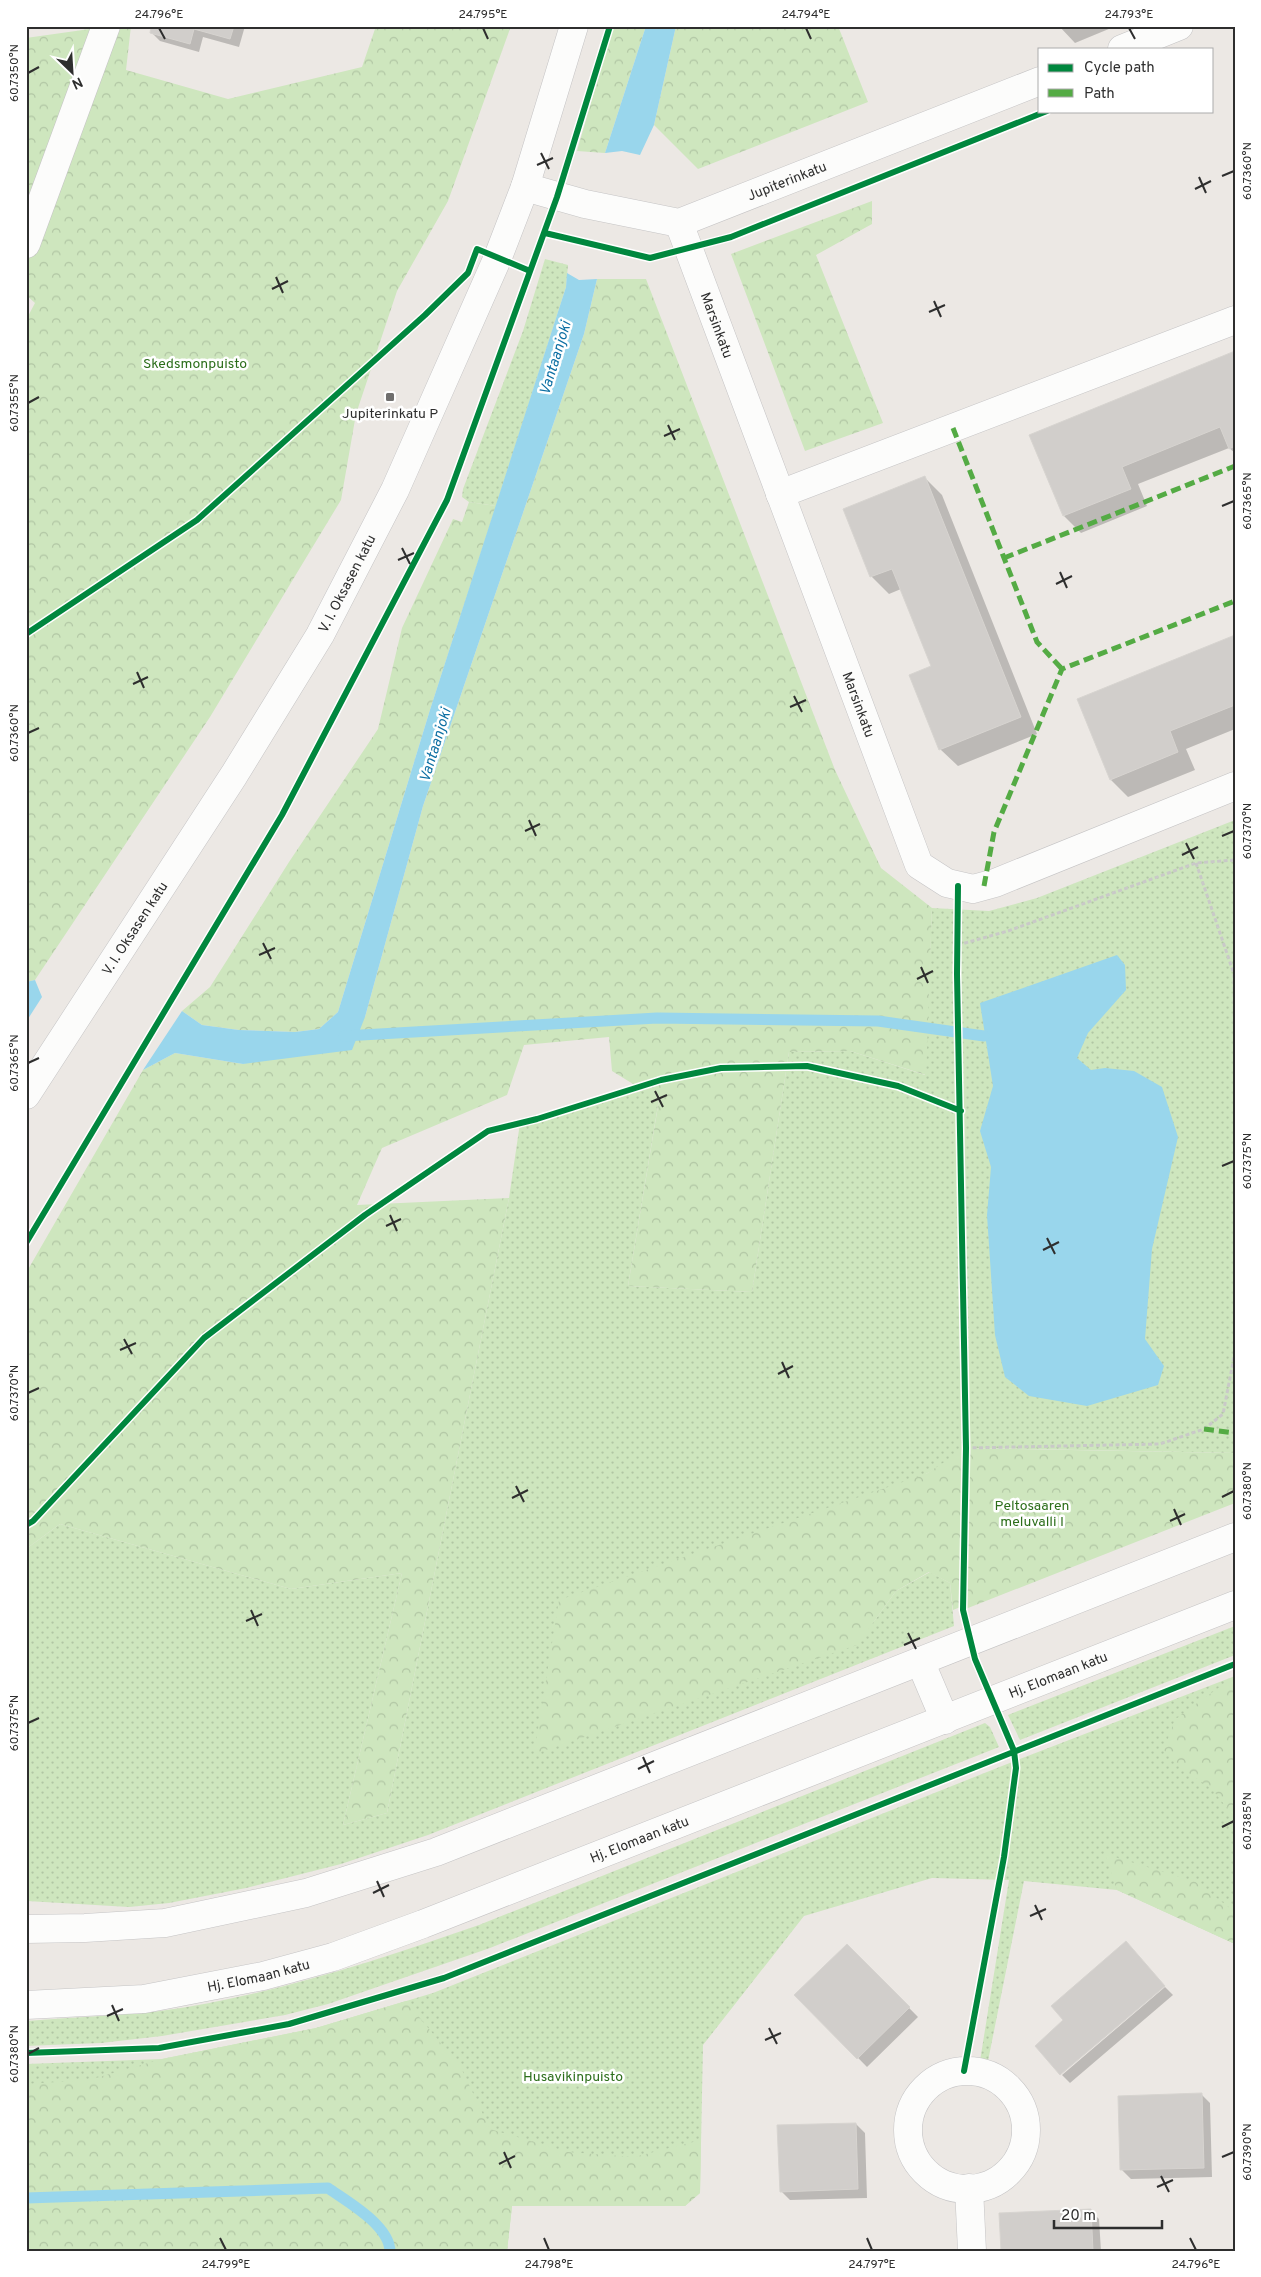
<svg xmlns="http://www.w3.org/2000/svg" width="1261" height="2277" font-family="Overpass,sans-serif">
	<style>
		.grass { fill: url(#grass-dots) }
		.forest { fill: url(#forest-crowns) }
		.water { fill: #99d6ec }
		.shadow { fill: #0003 }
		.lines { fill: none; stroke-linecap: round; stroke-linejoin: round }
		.stream { stroke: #99d6ec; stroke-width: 11 }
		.building { fill: #d1cecb; stroke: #d7d4d0 }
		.minor-casing { stroke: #c5c4c5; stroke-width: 29 }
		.path { stroke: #c9c9c8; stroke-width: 3; stroke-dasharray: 4 2.5; stroke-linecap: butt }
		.minor { stroke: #fcfcfb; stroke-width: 28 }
		.quiet { stroke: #54ab44; stroke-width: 5; stroke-dasharray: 10 5; stroke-linecap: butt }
		.cycleway-casing { stroke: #fff; stroke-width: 9 }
		.cycleway { stroke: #00873e; stroke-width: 6 }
		.ticks { fill: none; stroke: #2e2e2e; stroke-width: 2 }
		.poi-dot { fill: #706f6e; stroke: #fff; stroke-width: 2 }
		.labels { text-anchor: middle; stroke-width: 5; stroke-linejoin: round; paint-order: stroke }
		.street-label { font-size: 14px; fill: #2e2e2e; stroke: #fff }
		.park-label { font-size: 14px; fill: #2c6e1b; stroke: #fff }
		.poi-label { font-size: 14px; fill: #2e2e2e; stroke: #fff }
		.water-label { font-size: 15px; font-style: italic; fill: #0d6fa3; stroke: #fff }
		.neatline { fill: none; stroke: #2e2e2e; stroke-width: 2 }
		.ticks-label { font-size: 12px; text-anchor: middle; fill: #2e2e2e }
	</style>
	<defs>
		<pattern id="grass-dots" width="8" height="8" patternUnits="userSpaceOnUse" patternTransform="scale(1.25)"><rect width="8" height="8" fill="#cee6be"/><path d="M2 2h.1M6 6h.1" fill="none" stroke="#b1c6a4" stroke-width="1.8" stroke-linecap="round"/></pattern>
		<pattern id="forest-crowns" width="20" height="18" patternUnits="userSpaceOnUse" patternTransform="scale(1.25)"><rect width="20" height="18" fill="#cee6be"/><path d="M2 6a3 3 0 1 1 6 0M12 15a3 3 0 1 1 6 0" fill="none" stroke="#b1c6a4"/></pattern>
	</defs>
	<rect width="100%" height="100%" fill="#ece8e4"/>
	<path class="grass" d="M545,259l23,6 -2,22 -70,219 -27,-4 -7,-5 1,-8 60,-158z
		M1235,820v633l-263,-5 -46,26 -54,150 24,-33 34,-19 20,11 4,43 -526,209 -87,29 -95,24 -77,15 -40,4 -102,-6 -1,-352 34,-25 231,65 111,-16 -59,252 44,-12 122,-615 11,-75 120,-36 19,12 -31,187 124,6 37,-240 61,-1 75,24 7,-167 57,3 48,-13z
		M1235,1626v29l-215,85 -12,-25z
		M1235,1676v268l-118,-54 -93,-9 -36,180h-8l29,-181 -77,-2 -128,38 -101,129 -3,148 -15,13h-173l-5,45h-481v-187l136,-5 154,-31 117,-35 569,-227z
		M985,1723l5,4 9,20 -509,201 -162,56 -43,11 -123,21 -61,7 -75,3 1,-25c44,-4 89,-5 133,-10 109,-15 215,-50 319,-86z"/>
	<path class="forest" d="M111,26h20l-5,44 102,29 134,-32 14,-41h135l-63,175 -51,90 -41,123 -15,86 -131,217 -175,263 -9,2v-662l9,-17 -9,-8v-257z
		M613,26h33l-41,127 -28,-2z
		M676,26h162l30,76 -170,67 -44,-44z
		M872,201v23l-56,31 67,168 -78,28 -74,-197z
		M597,279h49l189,491 46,98 51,40 -6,167 -76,-24 -61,1 -37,240 -124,-6 31,-186 -47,-29 -3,-34 -85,8 -17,50 -125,53 -25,57 152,-7 -122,615 -44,12 59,-252 -111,16 -231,-65 -34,25v-276l117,-203 32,-17 68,11 122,-47 58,-211 161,-472z
		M469,502l27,4 -67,207 -91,299 -19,17 -24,3 -56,-2 -37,-5 -20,-14 28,-24 79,-125 89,-133 24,-101 51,-109 9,3z
		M966,1448l269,5v50l-272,107v-4l-10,4 -3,-27 -21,-11 -33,19 -39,54 -323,109 25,-154 367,-126z
		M1235,1676v142l-23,-29 -35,-24 -13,-15 11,-31z
		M1105,1854l91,28 39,30v32l-118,-54z
		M406,2001l55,67 29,61 78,23 66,5 67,-17 -1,53 -15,13h-173l-5,45h-481v-167l63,-4 73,-21 154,-31z"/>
	<path class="water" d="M646,26h30l-22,99 -14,30 -18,-4 -17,2z
		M567,273l12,7 18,-1 -13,55 -161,472 -58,211 -13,33 -109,14 -68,-11 -32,17 39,-59 20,14 37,5 56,2 24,-3 19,-17 91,-299 137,-426z
		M1117,955l8,10 1,25 -38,43 -11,25 14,12 14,-2 29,3 28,16 16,50 -26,112 -7,90 19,27 -6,19 -71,21 -58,-10 -24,-19 -10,-42 -8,-120 4,-48 -11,-36 13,-45 -13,-83z
		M35,980l7,17 -16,25v-40z"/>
	<path class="shadow" d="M153,26h92l-6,21 -36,-10 -4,15 -39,-11 -9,-9z
		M1059,26h57l-41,17z
		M1235,353v100l-6,-5 -91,36 9,22 -66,27 -17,-17z
		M925,478l17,17 95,239 -79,32 -18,-17 -8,-82 -31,-78 -12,5 -18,-18z
		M1235,636v93l-49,20 9,21 -67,27 -17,-17z
		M847,1945l71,72 -51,50 -71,-72z
		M1165,1987l8,8 -103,88 -8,-8z
		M1201,2094l9,9 2,74 -81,2 -9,-9z
		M856,2124l9,9 2,65 -77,2 -9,-9z
		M1090,2210l9,9 2,32h-99z"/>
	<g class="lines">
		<path class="stream" d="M344,1036l313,-18 221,3 106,15
			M26,2198l302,-10c20,14 61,37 62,63"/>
	</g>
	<path class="building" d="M151,26h83l-4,13 -36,-10 -4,15 -40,-11z
		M1235,351v95l-6,3 -9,-22 -98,40 9,22 -68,27 -34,-81z
		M925,476l96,241 -82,33 -30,-75 22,-9 -39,-97 -22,8 -27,-68z
		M1235,635v70l-65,26 8,21 -68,28 -33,-81z
		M1126,1941l39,45 -105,89 -25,-29 28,-26 -12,-14z
		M847,1944l63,63 -53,52 -63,-64z
		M1202,2093l2,75 -84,2 -2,-74z
		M856,2123l2,66 -78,3 -3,-67z
		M1091,2209l2,42h-92l-2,-38z"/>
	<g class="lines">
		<defs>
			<g id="minor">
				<path d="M1122,49l57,-23"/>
				<path id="s1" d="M525,187l60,17 94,19 361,-142"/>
				<path id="s2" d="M679,223l240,642 28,18 26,6 22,-6 240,-97"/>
				<path d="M26,244l80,-218"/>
				<path d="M780,494l455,-174"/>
				<path id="s3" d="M26,1095l208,-320 86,-140 75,-145 103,-233 27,-70 49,-161"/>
				<path d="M920,1661l25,59"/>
				<path d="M26,1929l59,-1 80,-5 141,-30 130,-41 799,-315"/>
				<path id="s4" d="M26,2005l118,-6 119,-23 70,-19 90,-33 812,-319"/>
				<circle cx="967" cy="2130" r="59"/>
				<path d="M969,2188l3,63"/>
			</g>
		</defs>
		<use href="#minor" class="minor-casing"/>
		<path class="path" d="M1196,863l38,111 1,142
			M958,945l50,-14 188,-68 39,-3
			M966,1448l194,-4 44,-15 19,-15 12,-62"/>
		<use href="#minor" class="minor"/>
		<path class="quiet" d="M953,428l84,214 25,27
			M1004,558l231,-92
			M984,886l10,-54 68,-163 173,-68
			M1204,1429l31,4"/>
		<defs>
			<path id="cycleway" d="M545,233l105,25 81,-21 316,-126
				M26,634l171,-114 228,-205 43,-42 9,-24 53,22
				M958,886l-1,88 9,474 -3,162 12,49 39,92 2,17 -12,89 -40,214
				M26,1243l256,-428 165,-315 110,-303 53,-171
				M26,1525l7,-4 171,-183 161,-123 123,-84 49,-12 124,-39 60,-12 86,-2 91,20 63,25
				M26,2053l133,-5 130,-24 155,-46 791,-314"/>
		</defs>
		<use href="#cycleway" class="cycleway-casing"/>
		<use href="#cycleway" class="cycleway"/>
	</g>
	<path class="ticks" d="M159,28l6,11M483,28l5,11M806,28l5,11M1129,28l6,11M28,73l11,-6M541,153l8,16M537,165l16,-7M1222,176l12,-5M1199,177l7,16M1195,189l16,-8M276,277l7,16M272,289l16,-8M934,301l7,16M929,312l16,-7M28,403l11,-6M668,425l7,15M664,436l16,-7M1222,506l12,-5M402,548l8,16M398,560l16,-7M1060,572l7,16M1056,584l16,-8M137,672l7,16M133,684l15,-7M794,696l8,16M790,707l16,-7M28,733l11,-5M529,820l7,16M525,831l15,-7M1222,836l12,-5M1186,843l8,16M1182,855l16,-8M263,943l8,16M259,955l16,-7M921,967l7,16M917,979l16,-8M28,1063l11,-5M655,1091l8,16M651,1102l16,-7M1222,1166l12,-5M390,1215l7,16M386,1226l15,-7M1047,1238l8,16M1043,1250l16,-8M124,1339l8,15M120,1350l16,-7M782,1362l7,16M778,1374l15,-8M28,1393l11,-5M516,1486l8,16M1222,1497l12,-6M512,1498l16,-8M1174,1509l7,16M1170,1521l15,-7M251,1610l7,16M246,1621l16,-7M908,1633l8,16M904,1645l16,-7M28,1723l11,-5M643,1757l7,16M638,1769l16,-8M1222,1827l12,-6M377,1881l7,16M373,1893l16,-8M1035,1905l7,15M1030,1916l16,-7M112,2005l7,16M107,2016l16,-7M769,2028l8,16M765,2040l16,-7M28,2054l11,-6M504,2152l7,16M1222,2157l12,-5M499,2164l16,-8M1161,2176l8,16M1157,2187l16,-7M220,2238l6,12M544,2238l5,12M867,2238l5,12M1190,2238l6,12"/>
	<rect class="poi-dot" x="385" y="392" width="10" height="10" rx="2.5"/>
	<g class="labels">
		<g class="street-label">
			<text dy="5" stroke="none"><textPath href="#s1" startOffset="274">Jupiterinkatu</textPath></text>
			<text dy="5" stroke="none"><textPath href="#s2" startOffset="109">Marsinkatu</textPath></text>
			<text dy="5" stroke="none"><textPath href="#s3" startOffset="604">V. I. Oksasen katu</textPath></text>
			<text dy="5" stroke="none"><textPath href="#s2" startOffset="514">Marsinkatu</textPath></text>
			<text dy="5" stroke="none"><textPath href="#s3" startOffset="199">V. I. Oksasen katu</textPath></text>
			<text dy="5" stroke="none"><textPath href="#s4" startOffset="1090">Hj. Elomaan katu</textPath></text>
			<text dy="5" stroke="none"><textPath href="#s4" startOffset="640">Hj. Elomaan katu</textPath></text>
			<text dy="5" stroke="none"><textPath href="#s4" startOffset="235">Hj. Elomaan katu</textPath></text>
		</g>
		<g class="park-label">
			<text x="195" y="368">Skedsmonpuisto</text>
			<text x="1032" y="1510">Peltosaaren<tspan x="1032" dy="16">meluvalli I</tspan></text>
			<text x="573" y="2081">Husavikinpuisto</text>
		</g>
		<g class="poi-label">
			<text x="390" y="418">Jupiterinkatu P</text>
		</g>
		<g class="water-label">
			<text transform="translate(555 358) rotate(-73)" y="5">Vantaanjoki</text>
			<text transform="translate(435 745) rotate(-73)" y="5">Vantaanjoki</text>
		</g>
	</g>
	<rect width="1261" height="2277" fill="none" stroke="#ffffff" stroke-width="55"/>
	<rect x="1038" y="48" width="175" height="65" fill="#ffffff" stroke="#ababab"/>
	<rect x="1048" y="64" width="25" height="8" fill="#00873e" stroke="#ababab"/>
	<text x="1084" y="72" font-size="15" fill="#2e2e2e">Cycle path</text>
	<rect x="1048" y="89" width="25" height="8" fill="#54ab44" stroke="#ababab"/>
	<text x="1084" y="98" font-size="15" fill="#2e2e2e">Path</text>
	<g transform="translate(72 72) rotate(155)" stroke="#ffffff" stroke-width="4" paint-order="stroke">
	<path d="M0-4L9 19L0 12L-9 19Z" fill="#2e2e2e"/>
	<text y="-8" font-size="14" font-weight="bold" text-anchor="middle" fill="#2e2e2e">N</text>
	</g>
	<path d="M1054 2220v8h108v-8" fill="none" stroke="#2e2e2e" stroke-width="2.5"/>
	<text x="1061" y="2220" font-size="15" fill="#2e2e2e" stroke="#ffffff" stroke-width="4" paint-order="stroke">20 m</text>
	<rect x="28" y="28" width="1206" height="2222" class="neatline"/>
	<g class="ticks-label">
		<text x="159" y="18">24.796°E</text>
		<text x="483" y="18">24.795°E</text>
		<text x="806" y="18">24.794°E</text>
		<text x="1129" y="18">24.793°E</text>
		<text transform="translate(14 73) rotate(-90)" y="4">60.7350°N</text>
		<text transform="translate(1247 171) rotate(-90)" y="4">60.7360°N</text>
		<text transform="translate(14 403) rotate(-90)" y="4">60.7355°N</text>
		<text transform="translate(1247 501) rotate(-90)" y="4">60.7365°N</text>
		<text transform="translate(14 733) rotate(-90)" y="4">60.7360°N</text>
		<text transform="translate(1247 831) rotate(-90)" y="4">60.7370°N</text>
		<text transform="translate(14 1063) rotate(-90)" y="4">60.7365°N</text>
		<text transform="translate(1247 1161) rotate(-90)" y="4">60.7375°N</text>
		<text transform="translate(14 1393) rotate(-90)" y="4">60.7370°N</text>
		<text transform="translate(1247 1491) rotate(-90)" y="4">60.7380°N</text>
		<text transform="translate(14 1723) rotate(-90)" y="4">60.7375°N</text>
		<text transform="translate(1247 1821) rotate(-90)" y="4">60.7385°N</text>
		<text transform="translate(14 2054) rotate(-90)" y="4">60.7380°N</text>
		<text transform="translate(1247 2152) rotate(-90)" y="4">60.7390°N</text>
		<text x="226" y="2268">24.799°E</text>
		<text x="549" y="2268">24.798°E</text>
		<text x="872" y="2268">24.797°E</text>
		<text x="1196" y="2268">24.796°E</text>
	</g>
</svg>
